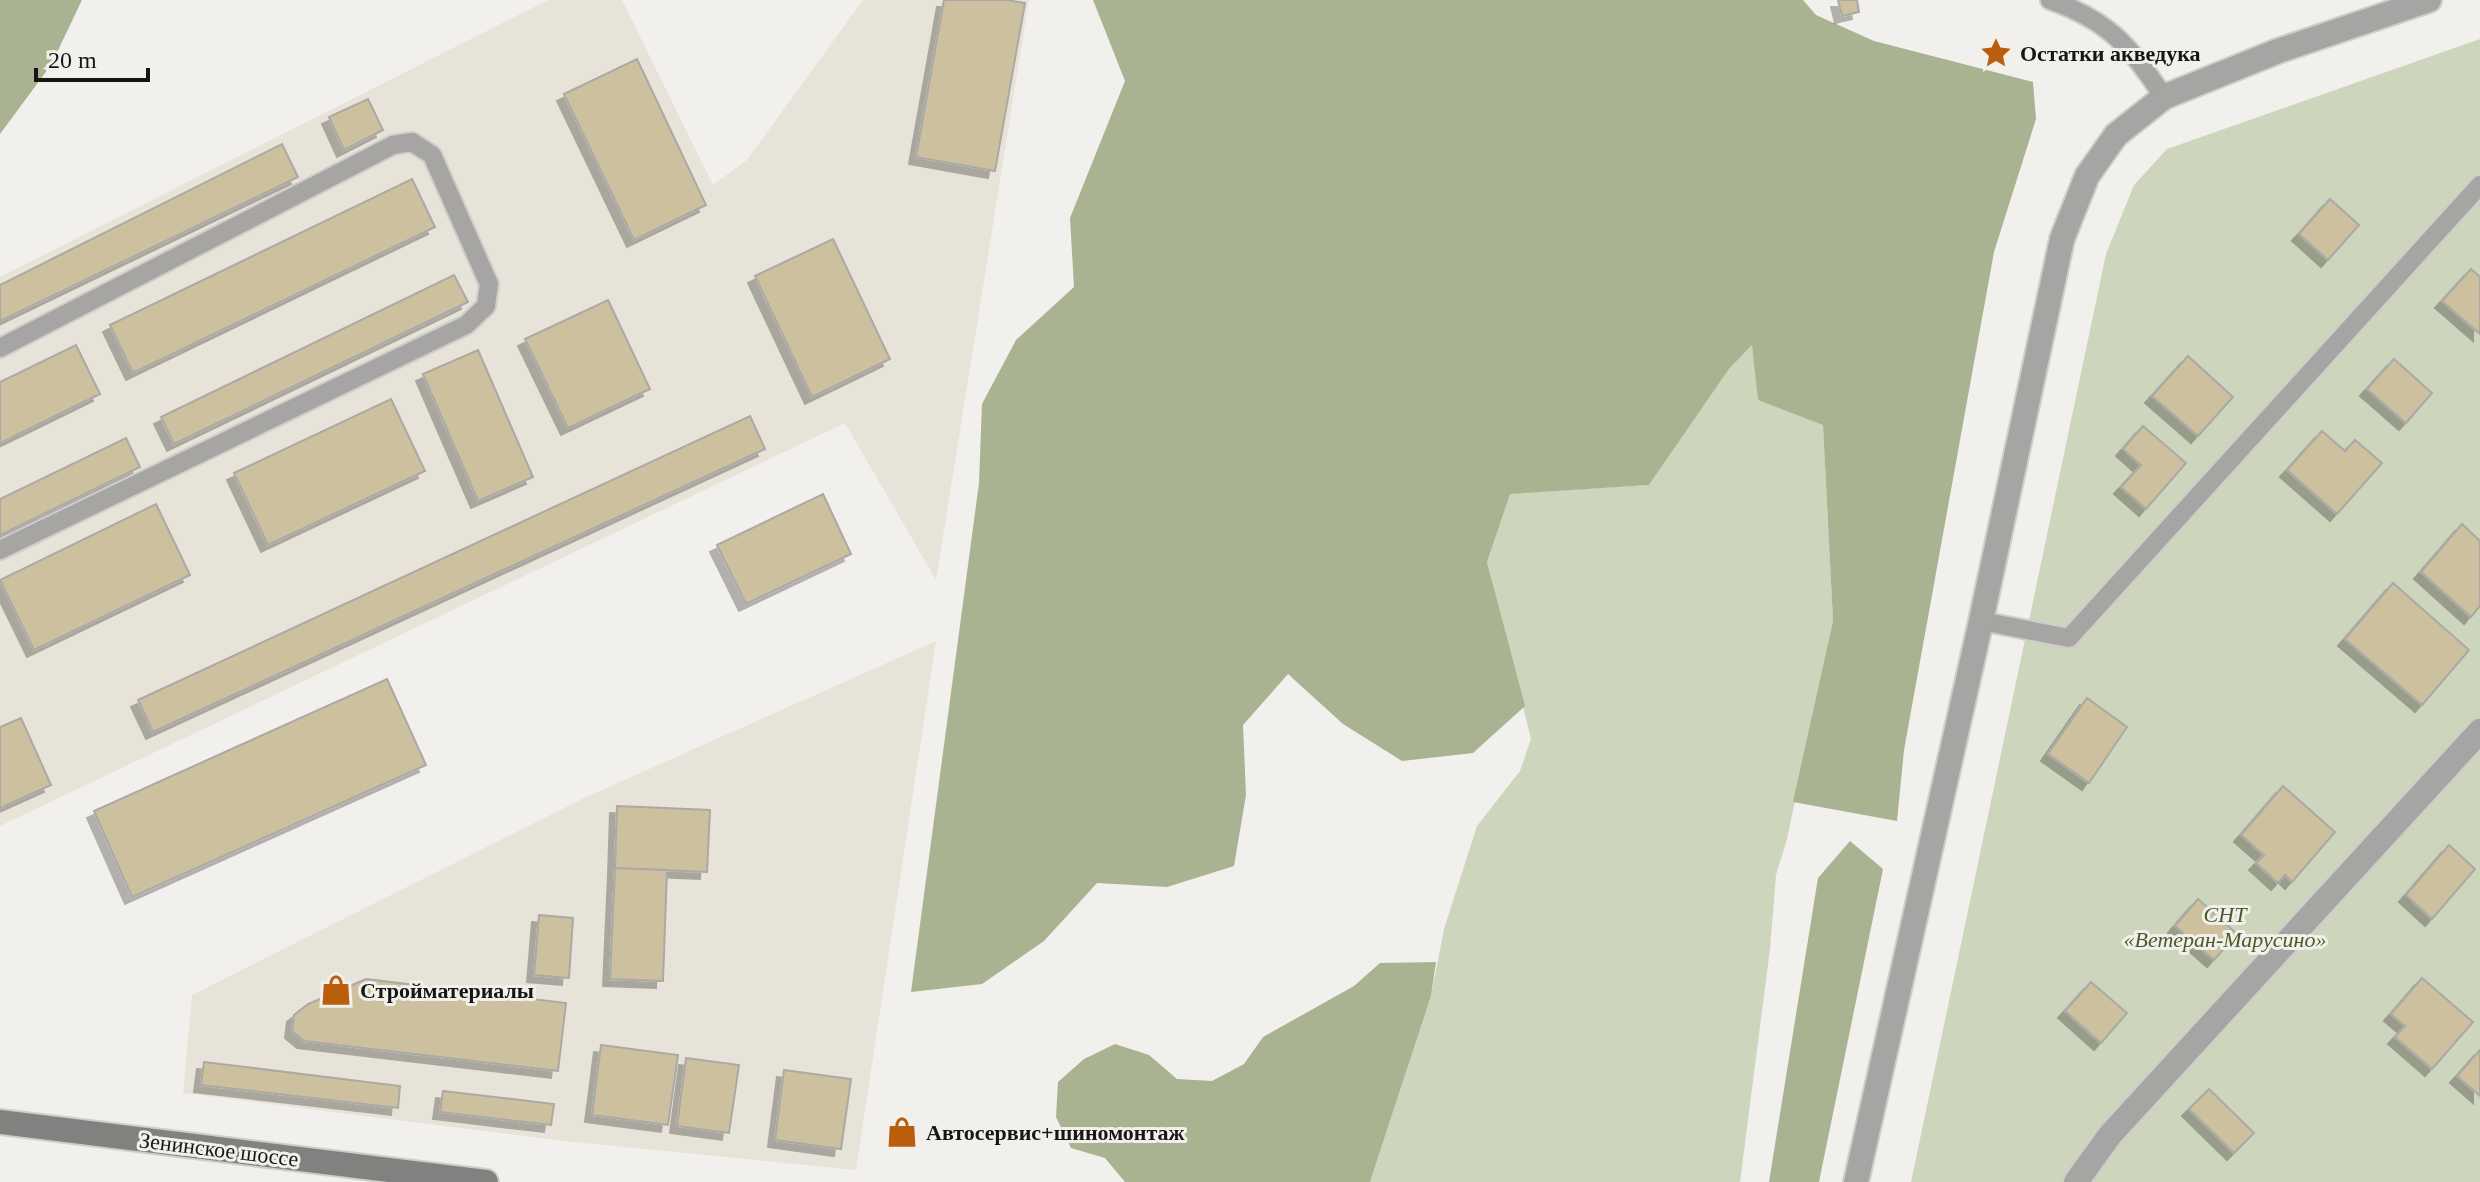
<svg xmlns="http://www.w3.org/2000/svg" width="2480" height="1182" font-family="Georgia,serif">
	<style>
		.built { fill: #e7e3d8 }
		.green { fill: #ced5bd }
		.forest { fill: #a9b391 }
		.building { fill: #cdc09e; stroke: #aaa9a5; stroke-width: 2; filter: url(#shadow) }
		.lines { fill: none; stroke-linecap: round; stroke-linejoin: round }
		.lane-casing { stroke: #cecdca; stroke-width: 22 }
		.street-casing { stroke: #cecdca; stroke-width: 28 }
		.secondary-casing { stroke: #cecdca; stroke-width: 28 }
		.lane { stroke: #a6a5a3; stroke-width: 18 }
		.street { stroke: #a6a5a3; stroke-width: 24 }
		.secondary { stroke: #82817f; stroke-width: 24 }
		.labels { text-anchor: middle; stroke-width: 6; stroke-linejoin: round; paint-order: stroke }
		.poi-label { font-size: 22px; font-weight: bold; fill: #171615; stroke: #f1f0ec; text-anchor: start }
		.park-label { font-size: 22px; font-style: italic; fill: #4d5a25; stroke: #f1f0ec }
		.street-label { font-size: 22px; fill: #171615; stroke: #f1f0ec }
	</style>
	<defs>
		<filter id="shadow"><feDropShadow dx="-7" dy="7" stdDeviation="0" flood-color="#0004"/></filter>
	</defs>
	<rect width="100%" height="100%" fill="#f1f0ec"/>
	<path class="built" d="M548,0h74l91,185 34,-25 116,-160h166l-93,580 -91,-157 -845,403v-549z
		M936,641l-80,529 -292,-29 -381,-48 9,-98 390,-196z"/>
	<path class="green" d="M2480,39v1143h-569l195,-928 28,-69 33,-36z
		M1753,344l5,56 65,24 10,197 -46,218 -11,36 -6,74 -30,233h-370l61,-186 13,-67 33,-103 43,-55 11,-32 -44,-178 23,-68 139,-8 80,-116z"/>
	<path class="forest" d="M0,0h82l-31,65 -51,69z
		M1093,0h710l13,15 58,26 159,41 3,37 -42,133 -90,498 -7,71 -104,-19 40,-181 -10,-196 -65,-25 -6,-55 -23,24 -80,116 -139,9 -23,68 38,144 -52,47 -71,8 -59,-37 -55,-50 -45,51 3,70 -12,71 -67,21 -70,-4 -53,58 -62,43 -71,8 68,-509 3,-79 34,-64 58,-53 -4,-69 55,-137z
		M1850,841l33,28 -64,313h-50l49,-304z
		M1436,962l-5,34 -61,186h-245l-20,-24 -34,-10 -15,-31 2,-35 26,-23 31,-15 34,11 28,24 35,2 32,-17 19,-27 91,-51 26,-23z"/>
	<path class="building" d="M944,0h63l18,3 -30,168 -79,-14z
		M1838,0h19l2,12 -17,4z
		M637,59l69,146 -72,35 -70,-146z
		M368,99l15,31 -39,20 -15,-33z
		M282,144l16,33 -298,144v-36z
		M412,179l23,48 -302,146 -23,-48z
		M2330,199l29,26 -31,35 -29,-26z
		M833,239l57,120 -78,38 -57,-121z
		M2471,269l9,8v57l-38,-33z
		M454,275l14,27 -294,142 -13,-27z
		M608,300l42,89 -82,39 -43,-89z
		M76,345l24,49 -100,49v-61z
		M478,350l55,127 -55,24 -55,-127z
		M2188,356l45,41 -35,39 -46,-40z
		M2394,359l38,34 -26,30 -39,-34z
		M391,399l34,72 -157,74 -34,-72z
		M750,416l15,33 -612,283 -15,-32z
		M2143,426l43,37 -40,46 -25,-22 20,-22 -18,-16z
		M2322,431l23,20 10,-11 27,23 -45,51 -50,-44z
		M126,438l14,29 -140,68v-36z
		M823,494l28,60 -105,50 -29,-59z
		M156,504l34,71 -156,75 -34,-70z
		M2462,524l18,17v65l-9,11 -50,-45z
		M2393,583l76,67 -47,55 -77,-66z
		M387,679l39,86 -294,132 -38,-86z
		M2087,698l40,29 -38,56 -41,-29z
		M21,718l30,67 -51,23v-81z
		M2283,786l52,46 -43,50 -7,-7 -7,8 -22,-20 8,-8 -23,-20z
		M617,806l93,4 -3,62 -92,-4z
		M2449,845l26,24 -43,50 -26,-24z
		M615,868l52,2 -4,111 -53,-2z
		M2198,899l39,35 -23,26 -39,-34z
		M539,915l34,3 -4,60 -35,-3z
		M2422,978l51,44 -41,47 -37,-32 10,-11 -14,-12z
		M366,979l200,24 -8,68 -254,-30 -12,-10 2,-16 14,-11z
		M2091,982l36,31 -26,30 -36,-32z
		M601,1045l77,10 -10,70 -76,-10z
		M2480,1050v46l-23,-20z
		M686,1058l53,7 -10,68 -52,-7z
		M204,1062l196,24 -2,22 -197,-23z
		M784,1070l67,9 -10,70 -66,-9z
		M2209,1089l45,44 -20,20 -45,-44z
		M443,1091l111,13 -3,21 -111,-13z"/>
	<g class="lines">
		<defs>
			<path id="lane" d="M2050,0c60,21 79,46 114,97
				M0,348l393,-203 19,-3 20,13 57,129 -3,22 -20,19 -466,225
				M1981,621l88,17 411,-453"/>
			<path id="street" d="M1856,1182l125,-561 81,-382 25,-63 29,-41 48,-38 114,-46 151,-51
				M2076,1182l34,-47 370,-404"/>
			<path id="secondary" d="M0,1122l486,60"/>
		</defs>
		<use href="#lane" class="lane-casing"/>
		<use href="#street" class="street-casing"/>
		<use href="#secondary" class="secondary-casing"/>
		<use href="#lane" class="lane"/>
		<use href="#street" class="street"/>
		<use href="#secondary" class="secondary"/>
	</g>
	<defs>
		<symbol id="sight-bare" viewBox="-9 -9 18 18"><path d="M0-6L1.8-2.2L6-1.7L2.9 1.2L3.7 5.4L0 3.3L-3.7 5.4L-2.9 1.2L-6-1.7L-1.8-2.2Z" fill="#ba5d0c" stroke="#f1f0ec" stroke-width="2.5" paint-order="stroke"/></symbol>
		<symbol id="shop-bare" viewBox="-9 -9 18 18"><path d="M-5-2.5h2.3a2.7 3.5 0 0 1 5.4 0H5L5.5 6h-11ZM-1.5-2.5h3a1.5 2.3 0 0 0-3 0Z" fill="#ba5d0c" stroke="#f1f0ec" stroke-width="2.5" paint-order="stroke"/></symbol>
	</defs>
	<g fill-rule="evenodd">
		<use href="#sight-bare" x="1974" y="31" width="44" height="44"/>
		<use href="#shop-bare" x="314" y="968" width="44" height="44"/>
		<use href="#shop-bare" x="880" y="1110" width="44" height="44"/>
	</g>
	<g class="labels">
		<g class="poi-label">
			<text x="2020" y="61">Остатки акведука</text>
			<text x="360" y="998">Стройматериалы</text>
			<text x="926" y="1140">Автосервис+шиномонтаж</text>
		</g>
		<g class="park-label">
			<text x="2225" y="922">СНТ<tspan x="2225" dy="25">«Ветеран-Марусино»</tspan></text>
		</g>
		<g class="street-label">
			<text transform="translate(219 1149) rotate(7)" y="8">Зенинское шоссе</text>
		</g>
	</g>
	<path d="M36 68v12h112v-12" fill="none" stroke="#171615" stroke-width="4"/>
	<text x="48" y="68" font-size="24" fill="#171615" stroke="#f1f0ec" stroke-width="6" paint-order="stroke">20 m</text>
</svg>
